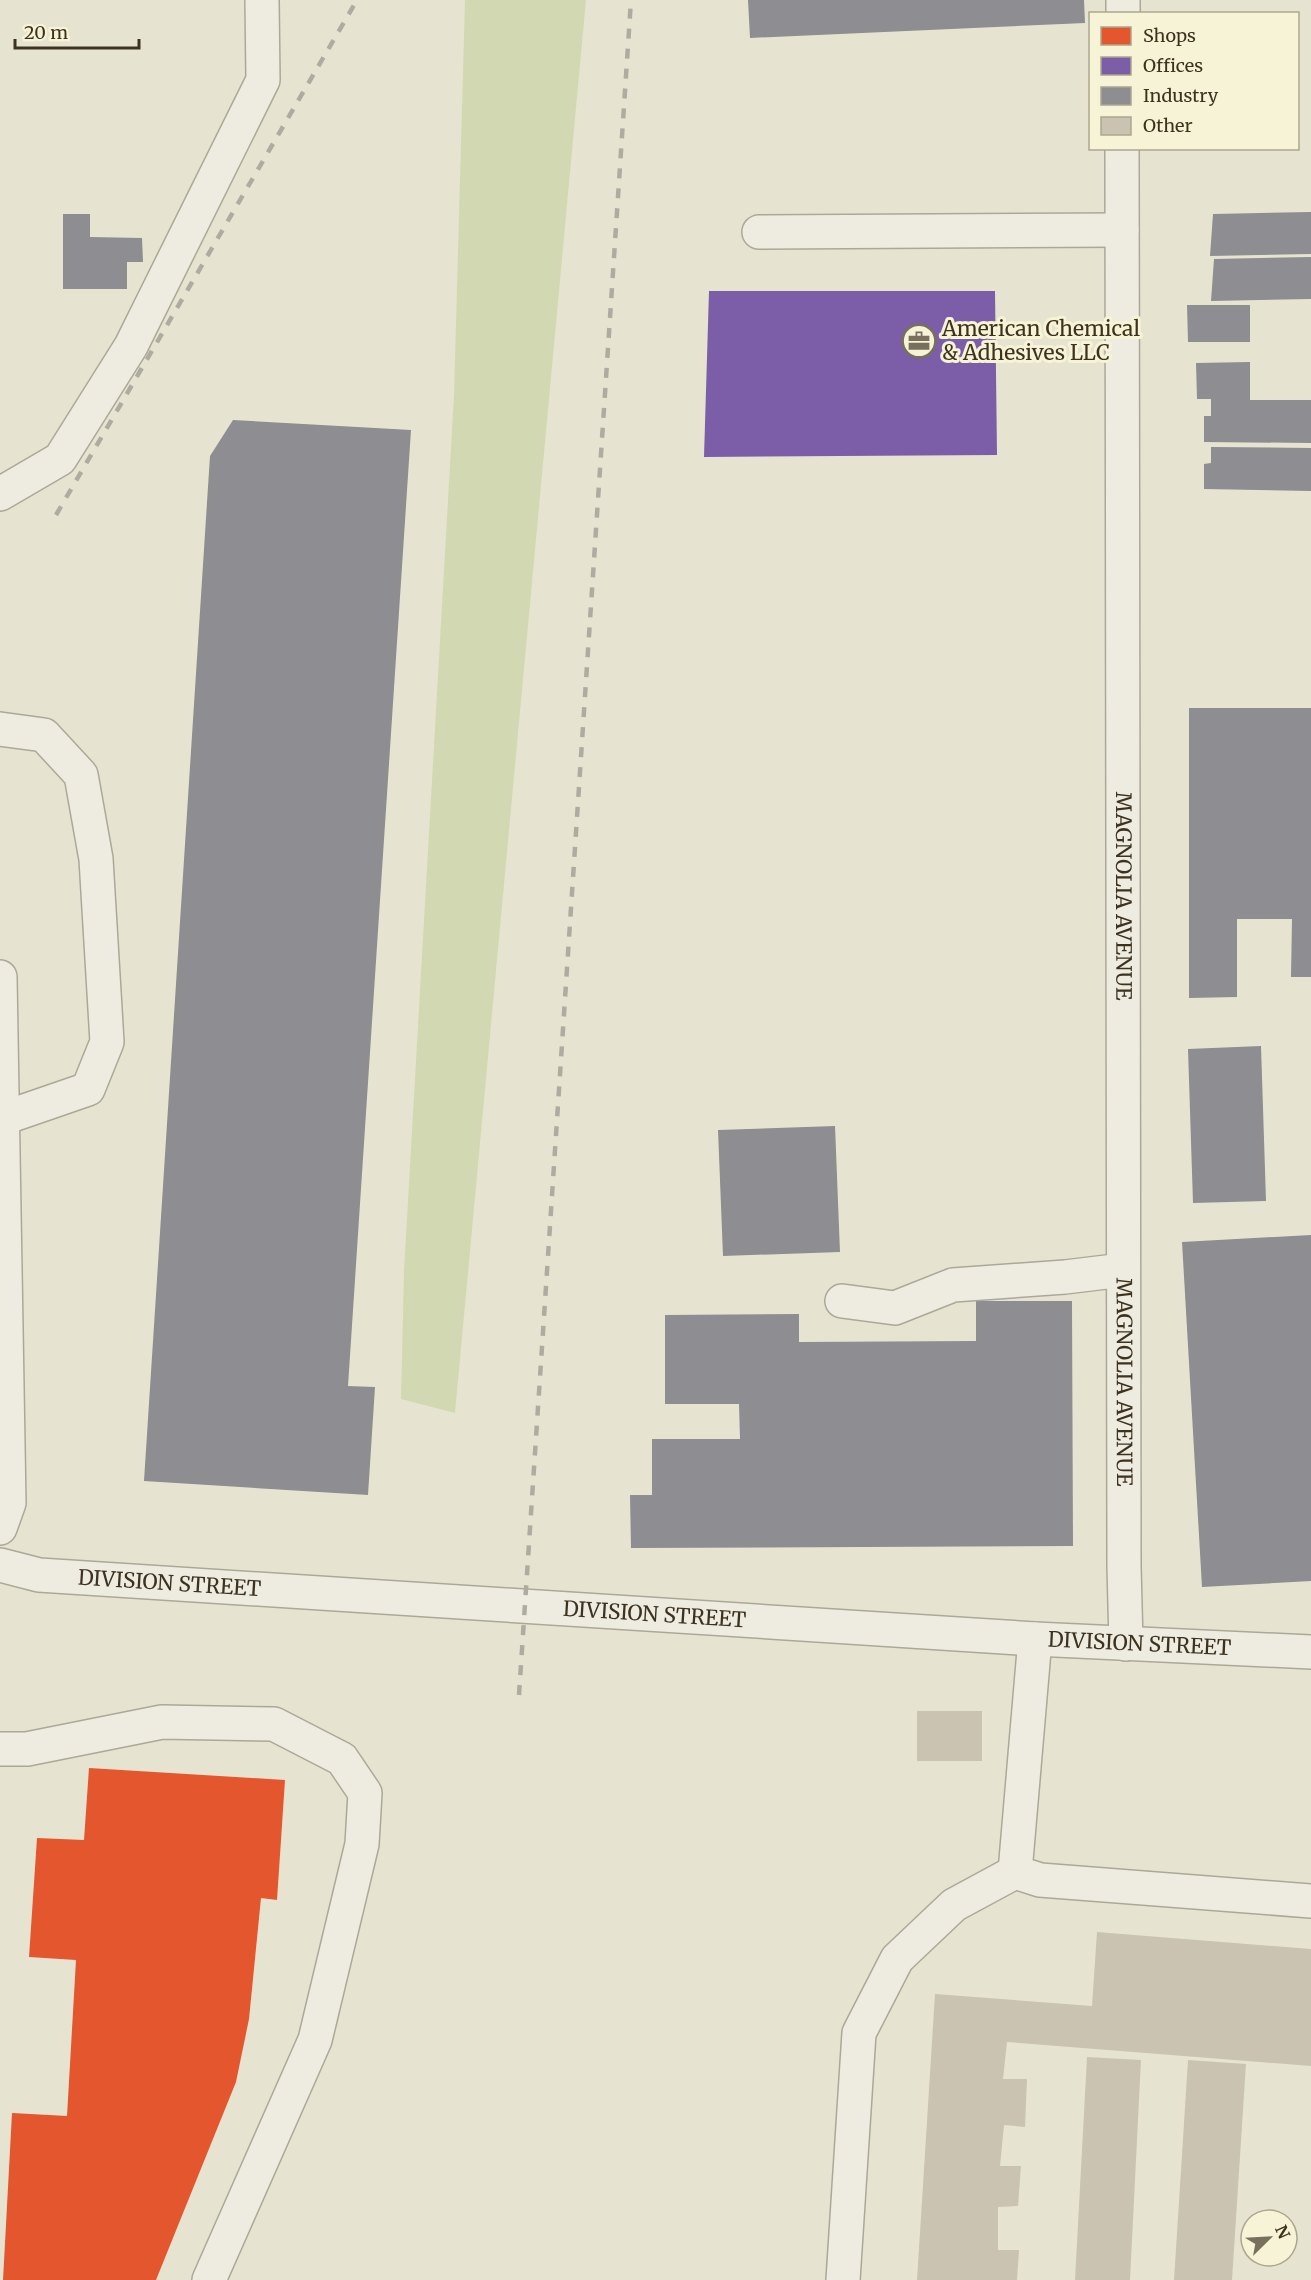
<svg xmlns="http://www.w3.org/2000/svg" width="1311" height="2280" font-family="Merriweather,serif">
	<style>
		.green { fill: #d2d9b2 }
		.shops { fill: #e4572e }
		.offices { fill: #7b5ea7 }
		.industry { fill: #8d8d92 }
		.building { fill: #cac3b1 }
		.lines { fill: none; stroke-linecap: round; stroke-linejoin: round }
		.minor-casing { stroke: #aca898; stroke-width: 36 }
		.minor { stroke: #eeece1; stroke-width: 33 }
		.rail { stroke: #aeaca1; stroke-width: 4.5; stroke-dasharray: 10 10; stroke-linecap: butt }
		.labels { text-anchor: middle; stroke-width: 6; stroke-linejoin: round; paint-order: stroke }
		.poi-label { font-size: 21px; fill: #3d321f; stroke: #f7f3d6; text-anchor: start }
		.street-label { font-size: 21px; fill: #3d321f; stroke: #f7f3d6 }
	</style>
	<rect width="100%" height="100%" fill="#e6e4d0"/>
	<path class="green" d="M465,0h121l-131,1413 -54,-14 3,-128 50,-876z"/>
	<path class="shops" d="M89,1768l196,12 -8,120 -16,-2 -12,121 -13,63 -80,198h-153l9,-167 55,3 9,-156 -47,-3 8,-119 47,2z"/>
	<path class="offices" d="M709,291h286l2,164 -293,2z"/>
	<path class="industry" d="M748,0h336l1,23 -335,15z
		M1311,212v42l-101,2 3,-42z
		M63,214h27v23l52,1 1,24h-16v27h-64z
		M1311,257v42l-100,2 3,-42z
		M1187,305h63v37h-62z
		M1250,362v38h61v43l-107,-1v-26h7v-17h-14l-1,-36z
		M233,420l178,10 -63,956 27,1 -7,108 -224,-14 66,-1025z
		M1211,447l100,1v43l-107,-2v-25l7,-1z
		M1189,708h122v269h-20l1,-58h-55v78l-48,1z
		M1261,1046l5,155 -73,2 -5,-154z
		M835,1126l5,126 -117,4 -5,-126z
		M1311,1235v346l-109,6 -20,-345z
		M976,1301h96l1,245 -442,2 -1,-53h22v-56h88l-1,-35h-74v-89l134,-1v28l177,-1z"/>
	<path class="building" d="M917,1711h65v50h-65z
		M1097,1932l214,17v117l-304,-24 -4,37h24l-2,48 -21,-2 -4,41h21l-3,40 -20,1v43h21l-2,30h-100l18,-286 157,12z
		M1087,2057l54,3 -11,220h-55z
		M1188,2060l58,4 -14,216h-58z"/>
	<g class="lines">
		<defs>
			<g id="minor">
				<path d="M1123,14v-14"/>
				<path id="s1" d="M1122,148l2,1418 2,78"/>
				<path d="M759,232l363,-2"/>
				<path d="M0,494l60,-35 71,-113 132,-266 -1,-80"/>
				<path d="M0,729l44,6 37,40 15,84 11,183 -19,47 -84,29"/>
				<path d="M0,977l9,526 -9,25"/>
				<path d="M842,1301l53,7 58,-23 112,-8 58,-7"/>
				<path id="s2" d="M0,1565l39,10 996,64 276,13"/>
				<path d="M1035,1639l-20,233 25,8 271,21"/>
				<path d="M0,1749h27l135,-27 112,2 68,35 23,34 -3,51 -47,196 -106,240"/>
				<path d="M843,2280l16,-247 38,-74 57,-54 61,-33"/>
			</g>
		</defs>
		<use href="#minor" class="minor-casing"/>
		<use href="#minor" class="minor"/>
		<path class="rail" d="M56,515l301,-515
			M519,1695l112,-1695"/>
	</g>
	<defs>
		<symbol id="office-ring" viewBox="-11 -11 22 22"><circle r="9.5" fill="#f7f3d6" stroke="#78705d" stroke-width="1.5"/><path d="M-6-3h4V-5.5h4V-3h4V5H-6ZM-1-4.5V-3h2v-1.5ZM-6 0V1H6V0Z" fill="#78705d"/></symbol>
	</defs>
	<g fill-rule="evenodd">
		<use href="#office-ring" x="900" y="322" width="38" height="38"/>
	</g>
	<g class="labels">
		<g class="poi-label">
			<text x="942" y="336">American Chemical<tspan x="942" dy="24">&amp; Adhesives LLC</tspan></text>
		</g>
		<g class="street-label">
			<text dy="7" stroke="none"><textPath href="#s1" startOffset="748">MAGNOLIA AVENUE</textPath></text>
			<text dy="7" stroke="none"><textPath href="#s1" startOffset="1234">MAGNOLIA AVENUE</textPath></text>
			<text dy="7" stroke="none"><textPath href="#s2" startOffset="171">DIVISION STREET</textPath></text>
			<text dy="7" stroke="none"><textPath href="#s2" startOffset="657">DIVISION STREET</textPath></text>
			<text dy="7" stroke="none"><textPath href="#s2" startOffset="1143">DIVISION STREET</textPath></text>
		</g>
	</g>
	<rect x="1089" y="12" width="210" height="138" fill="#f7f3d6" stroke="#ada68d" stroke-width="1.5"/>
	<rect x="1101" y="27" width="30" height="18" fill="#e4572e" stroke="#ada68d" stroke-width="1.5"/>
	<text x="1143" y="42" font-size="18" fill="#3d321f">Shops</text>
	<rect x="1101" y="57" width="30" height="18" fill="#7b5ea7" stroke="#ada68d" stroke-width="1.5"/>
	<text x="1143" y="72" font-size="18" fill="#3d321f">Offices</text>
	<rect x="1101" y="87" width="30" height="18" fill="#8d8d92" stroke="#ada68d" stroke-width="1.5"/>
	<text x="1143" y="102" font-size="18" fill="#3d321f">Industry</text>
	<rect x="1101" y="117" width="30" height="18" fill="#cac3b1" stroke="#ada68d" stroke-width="1.5"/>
	<text x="1143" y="132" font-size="18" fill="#3d321f">Other</text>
	<g transform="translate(1269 2238) rotate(66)"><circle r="28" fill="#f7f3d6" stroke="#ada68d" stroke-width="1.5"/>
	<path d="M0-4.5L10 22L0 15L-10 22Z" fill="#78705d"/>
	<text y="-9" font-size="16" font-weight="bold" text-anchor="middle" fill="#3d321f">N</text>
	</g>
	<path d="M15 39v9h124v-9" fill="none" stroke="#3d321f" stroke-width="3"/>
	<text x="24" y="39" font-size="18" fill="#3d321f" stroke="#f7f3d6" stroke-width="4.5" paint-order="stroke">20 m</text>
</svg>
